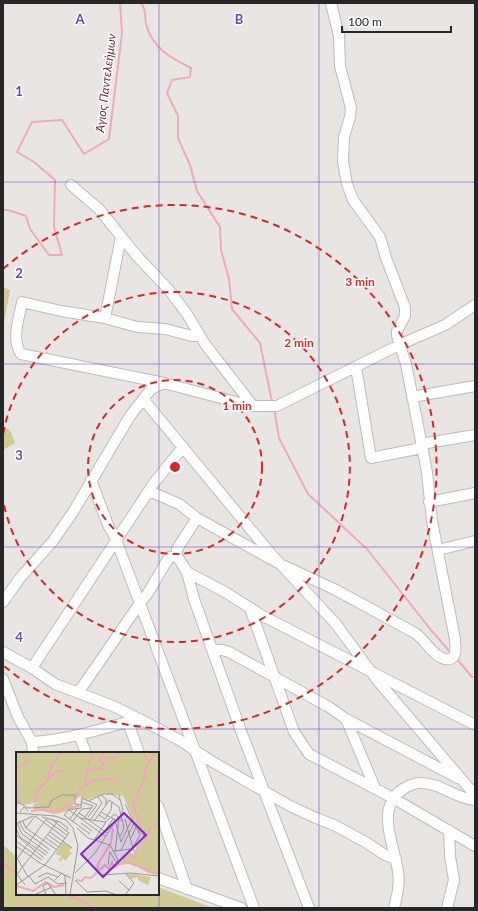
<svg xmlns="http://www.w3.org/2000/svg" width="478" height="911" font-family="Lato,sans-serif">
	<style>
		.green { fill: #d0cb96 }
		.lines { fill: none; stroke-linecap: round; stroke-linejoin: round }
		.stream { stroke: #eab; stroke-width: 2 }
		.minor-casing { stroke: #bfbcba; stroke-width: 12 }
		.minor { stroke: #fff; stroke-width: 10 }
		.grid { fill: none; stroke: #6048c1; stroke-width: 1; stroke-opacity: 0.55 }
		.ring { fill: none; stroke: #d62828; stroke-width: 2; stroke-dasharray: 7 5 }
		.labels { text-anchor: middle; stroke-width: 3; stroke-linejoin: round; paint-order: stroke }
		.water-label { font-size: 12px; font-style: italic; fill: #782944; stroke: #fff }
		.inset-river { fill: none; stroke: #eab; stroke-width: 2 }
		.inset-road { fill: none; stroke: #9c9997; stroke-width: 1 }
		.view { fill: #7b2cbf; fill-opacity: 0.15; stroke: #7b2cbf; stroke-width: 2 }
		.inset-edge { fill: none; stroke: #282626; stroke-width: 2 }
		.grid-label { font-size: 13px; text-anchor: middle; font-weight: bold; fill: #6048c1; stroke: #fff; stroke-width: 3; stroke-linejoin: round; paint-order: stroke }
		.centre { fill: #d62828; stroke: #fff; stroke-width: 2 }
		.ring-label { font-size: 12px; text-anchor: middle; font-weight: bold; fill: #d62828; stroke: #fff; stroke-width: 3; stroke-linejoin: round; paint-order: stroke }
	</style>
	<rect width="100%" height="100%" fill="#e9e5e3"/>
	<path class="green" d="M3,287l7,3 -7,39z
		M3,426l7,4 5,13 -12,7z
		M3,845l14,12v37h141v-7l55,21h-210z"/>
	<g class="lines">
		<path class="stream" d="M141,3c5,6 4,14 5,21 6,24 25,34 45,44l-1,9 -18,3 -5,13 11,23v22l12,27 7,26 23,36 1,23 8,29 3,30 28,34 12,59
			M3,210h5l18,6 4,13 19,26h13l-8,-28 1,-47 -21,-18 -17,-10 15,-30 30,-2 22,34 25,-15 13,-106 -2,-30
			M274,408l5,30 29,56 59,55 64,81 20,23
			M457,659l15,18
			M3,863l14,11
			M63,894l20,7 12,7"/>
		<defs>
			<path id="minor" d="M71,185l28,24 37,46 33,35 18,24 18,30 48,62
				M105,318l16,-81
				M200,336h-8l-27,-7 -28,-2 -32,-9 -44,-7 -39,-9c-3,17 -11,36 -1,52l143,29 87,23h26l122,-61 46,-20 30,-20
				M356,367l15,91 51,-10
				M412,397l63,-11
				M143,399l128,155 65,70 41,56 98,115
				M421,444l54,-9
				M91,480l17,45 7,12 139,371
				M149,491l30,13 18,14 83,46 56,26 79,43c10,6 21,29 35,26 8,-2 5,-14 5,-20l-23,-118 -5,-49 -21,-108 -9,-28v-5l8,-15v-9l-19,-49 -6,-21 -27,-37 -6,-16 -4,-23 1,-24 6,-20 1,-9 -11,-42 -1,-30 -8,-33
				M429,502l46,-9
				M438,550l37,-9
				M177,556l10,16 7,27 47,132 68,177
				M187,572l38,20 38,24 212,109
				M3,602l17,-24 33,-37 20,-29 57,-96 21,-27 13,-6
				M250,608l44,124 15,22 84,44 82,48
				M213,650h9l7,2 100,55 17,12 29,69
				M3,652l29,16 23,16 58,22 44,22 24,13 30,20 79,45 26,12 18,7 33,18 18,12 11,4
				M32,668l122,-185 29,-36
				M3,679l15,38 14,25 1,11
				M78,693l62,-90 8,-10 20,-34 2,-2 7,-1v-7l20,-31
				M346,719l112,59
				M128,722l11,31
				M79,735l7,18
				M32,742c37,-2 72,-14 107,-23
				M158,806l29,83
				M158,878l83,30
				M394,908c3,-12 6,-24 4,-36 -3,-26 -24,-64 5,-83 5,-3 11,-6 17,-6 19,-1 36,16 55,17
				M447,908l7,-28 -4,-24 -1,-26"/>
		</defs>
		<use href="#minor" class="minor-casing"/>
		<use href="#minor" class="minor"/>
	</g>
	<path class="grid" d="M159,3v905M319,3v905M3,182h472M3,364h472M3,547h472M3,729h472"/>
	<g class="ring">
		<circle cx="175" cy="467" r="87"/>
		<path d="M3 434A175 175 0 1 1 3 500"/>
		<path d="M3 269A262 262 0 1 1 3 665"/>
	</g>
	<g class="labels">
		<g class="water-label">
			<text transform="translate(106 83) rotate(-83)" y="4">Άγιος Παντελεήμων</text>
		</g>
	</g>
	<g transform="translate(16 752)">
		<rect width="143" height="143" fill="#e9e5e3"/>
		<path d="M0,0h143v123l-11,-2 -17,-10 -13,3 -2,-3 8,-3 -1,-4 10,-1 10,-15 -1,-6 -3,-2 -16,-36 -19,-2 -18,6 -7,-4 -8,9 2,4 -16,5 -15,-5 -8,1 -1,-5 6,-3 -14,3 -7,-1 -2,5zM47,90l9,6 -3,3 3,2 -7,8 -2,-3 -3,4 -2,-2 4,-4 -7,-2zM110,122h8l17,3 -3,8 -10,-5v-3l-7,2z" fill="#d0cb96"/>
		<path class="inset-river" d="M127,0l6,11M87,11l4,-5h10l2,-6M72,13l5,-13M143,13l-3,15 3,6M0,16l13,-8M130,26l-1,-8 10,-18M32,27l7,-7 10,-2M70,33l6,-5 25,-1M0,37l3,12M61,46l3,-10 5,-1 2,-17 16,-2v-4l-4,-4 5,-8M19,51l2,-12 10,-10 5,-16 10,-13M51,56l12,-2M15,59l12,-1 11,3 20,-10M129,88l-12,-35 12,-27M108,109l35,13M81,120l1,-8 13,-21 2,-15M60,128l6,1 3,-4 6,1 14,-13 4,4 3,-7 2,6 10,-7v-5l7,-2 3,3 4,-12 8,-6 4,-11 8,-4 1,-4M1,134l16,5 13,-9 8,5 10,-2"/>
		<path class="inset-road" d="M103,43l4,15 -2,4M0,49l12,7 21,-1 2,-6 10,-6h14v9l6,1v3l-13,2 -4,6M65,50l12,4 -8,11M65,53l1,-7 6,3 16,-7h8l8,6M90,53l3,-5 10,7 5,21 -4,9M53,58l36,26M4,60l4,-5 4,4M85,60l14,8 6,22M0,61l39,3 11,4 7,8 5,18 -8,49M63,61l28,20M48,63l26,19M83,63l6,4 6,-9 1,-8M19,64l30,22M26,65l18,5 8,6 -1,2M72,65l9,-12 -8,-4M64,66l25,4 10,-8 8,8M54,67l7,-10M75,67l11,-16 -4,-6M109,67l9,33M6,68l4,8 31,22M30,68l21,15M3,69l5,10 26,19M78,69l12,-16v-6l-5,-4M56,70l10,-13 9,-1M1,71l5,11 26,19M65,71l11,8M0,72l17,-8M0,76l4,9 26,18M10,76l9,-12M61,76l11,10 22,7 8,15 -2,2 -6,-10M90,77l8,-11M34,80l22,16M0,83l28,23M32,83l13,9M30,86l13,9M115,86l5,-11M78,88l12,-18M0,89l26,19M105,90l11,-23M0,94l24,17 31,15M105,98l13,-27M98,99l18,-2 8,-14 -15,-31M99,100l4,-34M0,104l12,21M0,108l31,-42M92,113l2,-14M0,121l9,12M59,121l20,-20 18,-28M109,121l9,10 -9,12M1,122l41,-53M86,123l29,-2 28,3M13,124l6,8 13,-7 10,7 9,-1M22,125l9,-4 11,4M39,128l7,-7 3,3 1,19M59,128l12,12 19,-1 11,4M103,129l10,9M0,133l29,-20 24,-32 -18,-14M18,143l18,-8M30,143l-3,-9 5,-3 8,12"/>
		<path class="view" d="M108,61l22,22 -43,42 -22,-23z"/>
		<rect width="143" height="143" class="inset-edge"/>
	</g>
	<g class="grid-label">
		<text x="80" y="24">A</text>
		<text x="239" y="24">B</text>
		<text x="19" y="96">1</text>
		<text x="19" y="278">2</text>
		<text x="19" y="460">3</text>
		<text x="19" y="642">4</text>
	</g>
	<circle cx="175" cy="467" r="6" class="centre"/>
	<g class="ring-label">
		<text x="360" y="286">3 min</text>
		<text x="299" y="347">2 min</text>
		<text x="237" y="410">1 min</text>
	</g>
	<rect width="478" height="911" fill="none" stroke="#282626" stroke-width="8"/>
	<path d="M342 26v6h109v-6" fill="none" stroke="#282626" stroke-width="2"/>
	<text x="348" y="26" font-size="12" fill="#282626" stroke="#ffffff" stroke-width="3" paint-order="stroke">100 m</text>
</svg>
